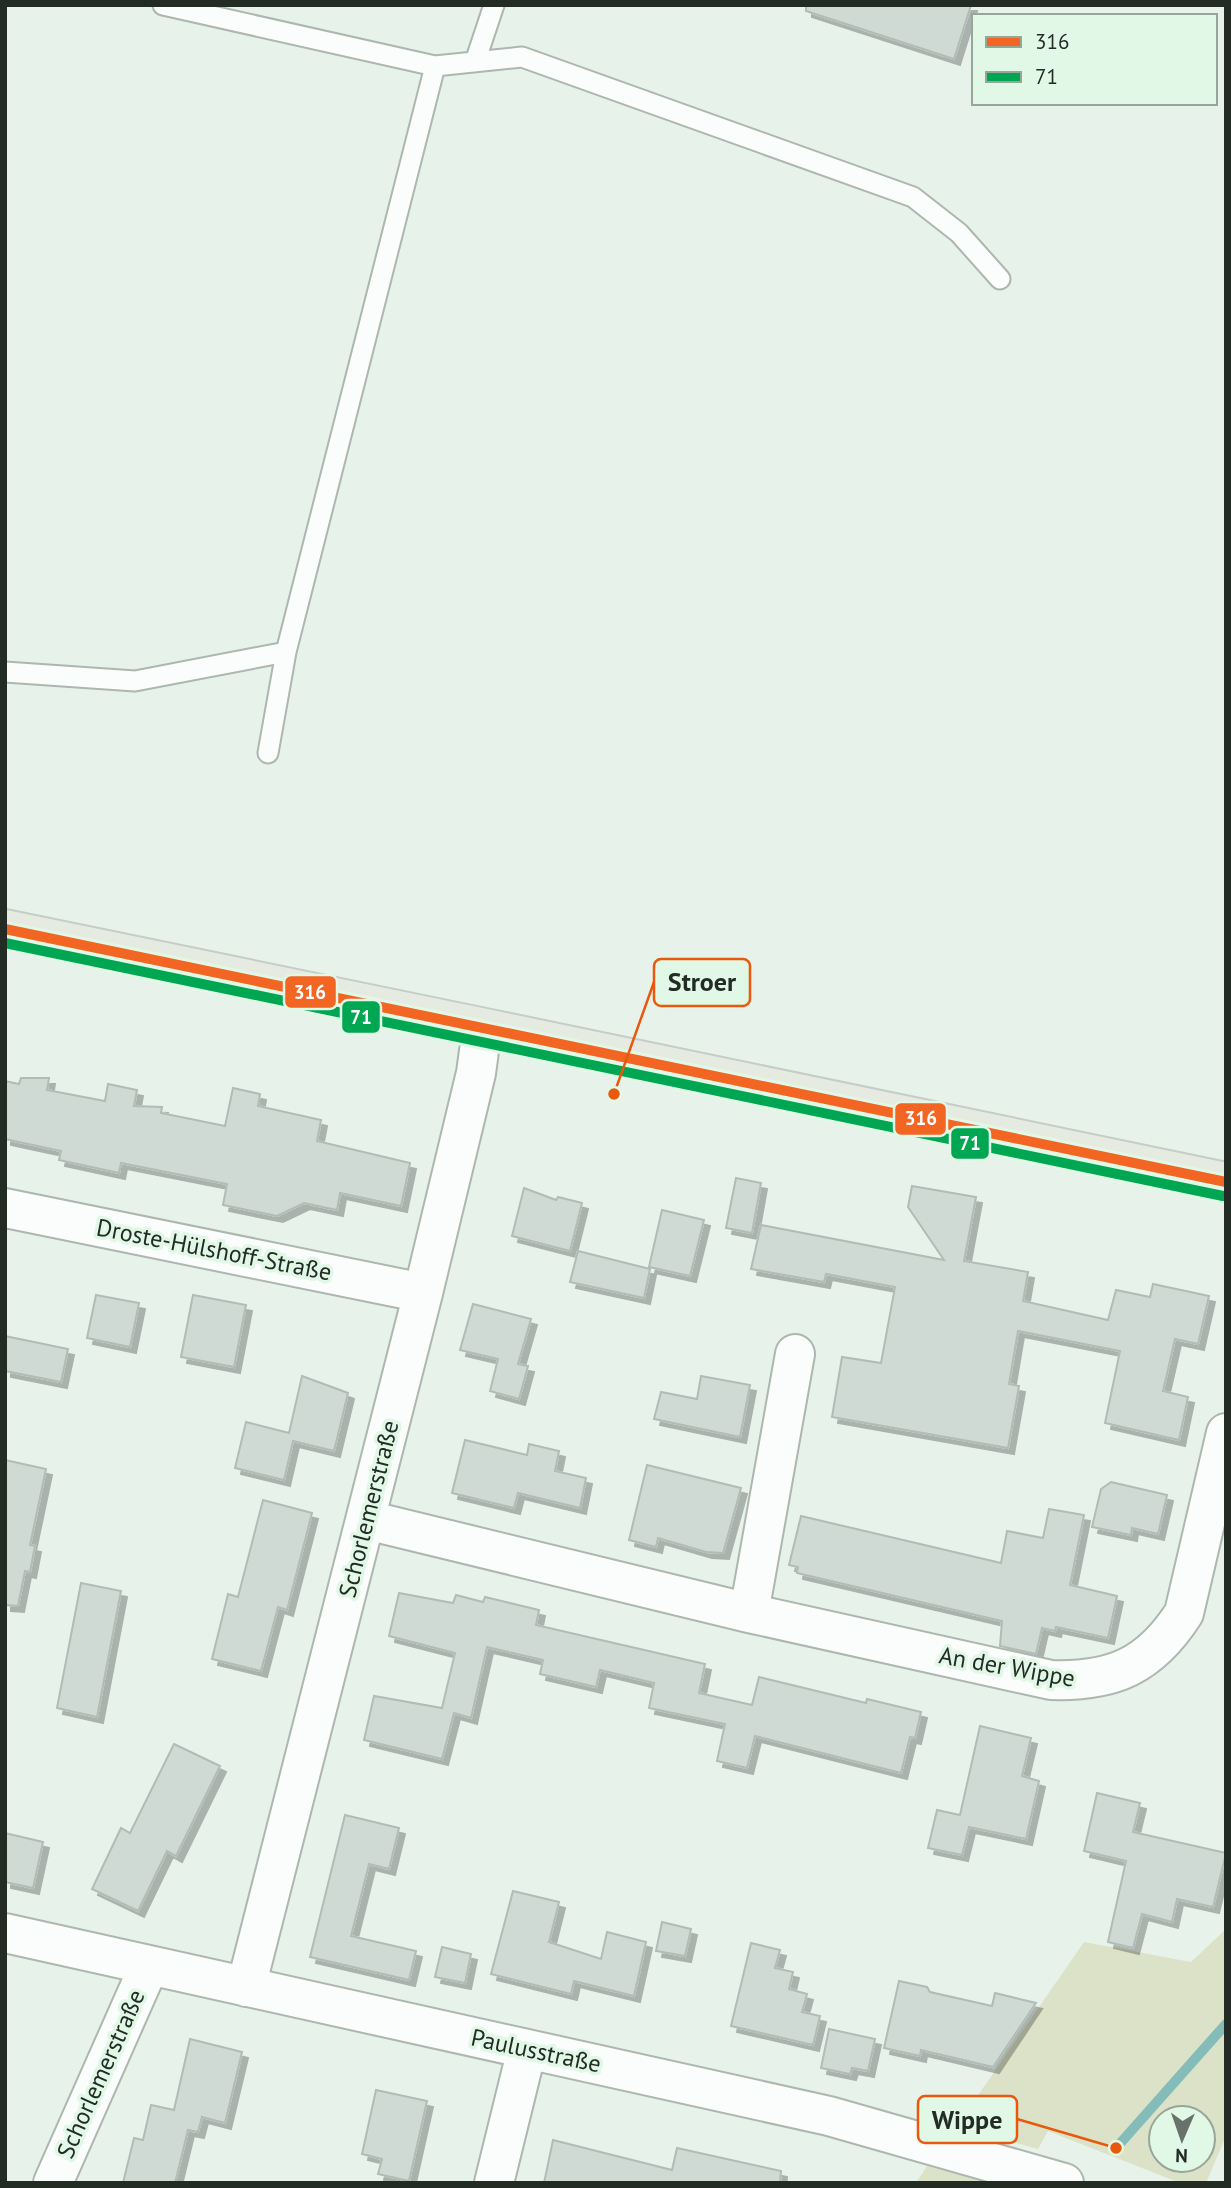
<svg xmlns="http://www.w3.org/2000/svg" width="1231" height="2188" font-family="'PT Sans',sans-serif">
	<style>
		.green { fill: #dce2c7; fill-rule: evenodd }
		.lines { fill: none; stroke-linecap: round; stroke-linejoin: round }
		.stream { stroke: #84bcba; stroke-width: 10 }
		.building { fill: #cfdad4; stroke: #b2bcb6; stroke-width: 2; filter: url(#shadow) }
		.service-casing { stroke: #adb6af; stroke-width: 23 }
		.minor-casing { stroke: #adb6af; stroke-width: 42 }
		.primary-casing { stroke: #c6ccc8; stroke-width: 42 }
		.service { stroke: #fbfdfc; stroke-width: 19 }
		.minor { stroke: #fbfdfc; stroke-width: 38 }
		.primary { stroke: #e6ebe2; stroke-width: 38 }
		.bus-1-casing { stroke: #e2f8e6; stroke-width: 16 }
		.bus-2-casing { stroke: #e2f8e6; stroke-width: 16 }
		.bus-1 { stroke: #f26522; stroke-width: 10 }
		.bus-2 { stroke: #00a651; stroke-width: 10 }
		.labels { text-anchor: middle; stroke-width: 7; stroke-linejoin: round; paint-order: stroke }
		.street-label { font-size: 24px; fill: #232b25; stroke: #e2f8e6 }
		.leader { fill: none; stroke: #e8590c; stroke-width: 2.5 }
		.callout-dot { fill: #e8590c; stroke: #e2f8e6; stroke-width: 2.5 }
		.callout { fill: #e2f8e6; stroke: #e8590c; stroke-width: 2.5 }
		.callout-label { font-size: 26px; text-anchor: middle; font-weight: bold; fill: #232b25 }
		.line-badge { stroke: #e2f8e6; stroke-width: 2.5 }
		.badge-label { font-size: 19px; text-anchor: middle; font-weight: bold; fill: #fff }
	</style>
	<defs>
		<filter id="shadow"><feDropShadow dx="6" dy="6" stdDeviation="0" flood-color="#0004"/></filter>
	</defs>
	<rect width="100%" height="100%" fill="#e7f3ea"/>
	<path class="green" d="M1226,1929v207l-20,47h-26l-132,-52 -10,18 -82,-22 128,-185 107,20zM1161,2118h42v42h-42z
		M927,2166l63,17h-74z"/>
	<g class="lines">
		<path class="stream" d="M1116,2148l110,-124"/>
	</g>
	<path class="building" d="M806,5h165l-17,54 -148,-48z
		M21,1078h28l-2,12 58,11 3,-17 29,6 -3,16 28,1 -1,6 64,13 8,-38 27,6 -2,12 63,14 -4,21 93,22 -9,43 -61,-13 -3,17 -33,-7 -27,13 -54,-11 4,-21 -106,-21 -2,10 -60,-13 2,-9 -56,-12v-58l14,3z
		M736,1178l25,5 -9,50 -26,-5z
		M912,1186l64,11 -12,64 64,11 -5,29 85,19 8,-30 34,7 3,-13 56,12 -11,48 -23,-5 -12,52 25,6 -9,43 -74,-17 15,-72 -102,-20 -9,53 10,2 -11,62 -176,-31 10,-60 39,6 14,-76 -69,-13 -2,8 -73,-13 10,-44 183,35 -36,-53z
		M524,1188l32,12 2,-3 24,6 -12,48 -58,-15z
		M662,1210l42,10 -14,56 -41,-9z
		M578,1251l72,18 -6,29 -74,-16z
		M96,1295l43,8 -9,44 -43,-9z
		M193,1295l53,10 -12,62 -53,-10z
		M473,1304l58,15 -13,45 10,2 -9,33 -29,-8 8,-32 -38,-9z
		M5,1336l63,13 -7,33 -56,-11z
		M302,1376l46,17 -14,58 -41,-10 -9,39 -49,-12 11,-46 43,11z
		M701,1376l49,9 -10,52 -86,-18 7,-27 36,7z
		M465,1440l62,15 2,-11 30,7 -4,20 31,7 -6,30 -62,-15 -4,15 -62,-15z
		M5,1460l41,9 -16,76 5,1 -5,26 -5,-1 -7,35 -13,-1z
		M647,1465l94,23 -18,65 -17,-1 -48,-14 -2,9 -27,-7z
		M1111,1482l56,13 -9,39 -26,-6 -1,7 -39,-8 9,-38z
		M263,1500l49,13 -25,97 -9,-3 -17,64 -49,-12 16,-65 10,3z
		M1049,1509l35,6 -14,70 47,11 -9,42 -52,-11 -1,4 -13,-3 -6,26 -36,-8 2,-25 -205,-48 1,-6 -9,-2 12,-49 200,47 6,-32 36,7z
		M81,1583l40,8 -24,126 -40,-9z
		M399,1593l54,10 3,-8 27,7 2,-5 54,13 -3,15 169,39 -6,29 53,12 7,-28 107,26 1,-4 54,13 -6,26 -5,-1 -9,36 -146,-37 -8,32 -30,-7 8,-37 -76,-16 5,-25 -54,-13 -4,17 -56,-13 3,-14 -56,-13 -16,71 -17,-5 -12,46 -78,-19 10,-44 68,12 13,-55 -66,-17z
		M980,1726l51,12 -9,38 17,5 -13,58 -57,-12 -7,28 -34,-7 9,-38 23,5z
		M174,1744l46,22 -44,90 -9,-5 -29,60 -46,-22 29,-61 9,5z
		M1097,1793l43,10 -7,29 93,21 -13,54 -36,-8 -5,23 -30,-8 -9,34 -25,-6 18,-81 -42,-10z
		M345,1815l54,13 -10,41 -20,-5 -18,72 65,15 -7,29 -99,-23z
		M5,1833l38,9 -10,46 -28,-6z
		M513,1891l46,11 -10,40 52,17 6,-27 39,10 -12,54 -60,-15 -3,13 -80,-20z
		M662,1922l29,7 -6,27 -29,-5z
		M751,1943l29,7 -5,18 18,4 -4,17 18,5 -5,18 18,4 -7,29 -82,-19z
		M442,1947l29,7 -6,29 -30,-6z
		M899,1981l28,6 3,5 62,14 3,-13 41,10 -43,64 -72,-17 -1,6 -36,-8z
		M829,2029l46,10 -7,32 -16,-3 -2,6 -29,-6z
		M190,2039l52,13 -17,71 -23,-6 -4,15 -10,-2 -13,53h-52l11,-45 9,2 8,-35 23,5z
		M376,2090l51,11 -18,80 -31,-7 4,-15 -20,-5z
		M553,2140l119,30 5,-22 104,23 -1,12h-236z"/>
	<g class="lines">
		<defs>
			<path id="service" d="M163,5l272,61 87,-9 391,140 46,36 41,46
				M475,62l19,-57
				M5,672l130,9 151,-29
				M268,753l18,-101 149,-586"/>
			<path id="minor" d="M5,1208l418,85
				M367,1520l382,93 302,67c62,2 99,-14 133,-67l42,-180
				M749,1613l46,-259
				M5,1933l824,183 235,67
				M246,1987l177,-694 53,-220 6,-44
				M53,2183l96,-217
				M494,2183l33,-134"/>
			<path id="primary" d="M5,929c407,85 814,166 1221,253"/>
		</defs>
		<use href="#service" class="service-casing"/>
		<use href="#minor" class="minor-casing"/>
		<use href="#primary" class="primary-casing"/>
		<use href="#service" class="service"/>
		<use href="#minor" class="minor"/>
		<use href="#primary" class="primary"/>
		<defs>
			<path id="bus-1" d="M5,929l1221,253"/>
			<path id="bus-2" d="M5,943l1218,253"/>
		</defs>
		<use href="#bus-1" class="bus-1-casing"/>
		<use href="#bus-2" class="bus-2-casing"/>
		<use href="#bus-1" class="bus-1"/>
		<use href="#bus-2" class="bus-2"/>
	</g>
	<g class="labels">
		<g class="street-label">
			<text transform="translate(214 1250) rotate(11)" y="8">Droste-Hülshoff-Straße</text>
			<text transform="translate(369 1509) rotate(-76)" y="8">Schorlemerstraße</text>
			<text transform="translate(1007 1667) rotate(10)" y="8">An der Wippe</text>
			<text transform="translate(536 2051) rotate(12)" y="8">Paulusstraße</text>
			<text transform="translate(101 2074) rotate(-66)" y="8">Schorlemerstraße</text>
		</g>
	</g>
	<path class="leader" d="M614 1094L654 982M1116 2148L1017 2119"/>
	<g class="callout-dot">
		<circle cx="614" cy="1094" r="7"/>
		<circle cx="1116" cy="2148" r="7"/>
	</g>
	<g class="callout">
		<rect x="654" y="959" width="96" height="47" rx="7"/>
		<rect x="918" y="2096" width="99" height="47" rx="7"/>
	</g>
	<g class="callout-label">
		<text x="702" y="991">Stroer</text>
		<text x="967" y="2129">Wippe</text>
	</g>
	<g class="line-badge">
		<rect x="284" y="975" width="53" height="34" rx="7" fill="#f26522"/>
		<rect x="341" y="1000" width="40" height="34" rx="7" fill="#00a651"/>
		<rect x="894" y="1102" width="53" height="34" rx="7" fill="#f26522"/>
		<rect x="950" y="1127" width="40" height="33" rx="7" fill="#00a651"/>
	</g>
	<g class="badge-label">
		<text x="310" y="999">316</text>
		<text x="361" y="1024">71</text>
		<text x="921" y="1125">316</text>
		<text x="970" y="1150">71</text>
	</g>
	<rect width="1231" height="2188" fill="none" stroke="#232b25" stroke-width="14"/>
	<rect x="972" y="14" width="245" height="91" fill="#e2f8e6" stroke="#96a699" stroke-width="2"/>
	<rect x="986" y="37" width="35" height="10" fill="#f26522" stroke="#96a699" stroke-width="2"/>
	<text x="1035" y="49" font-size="21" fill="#232b25">316</text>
	<rect x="986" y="72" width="35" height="10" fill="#00a651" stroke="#96a699" stroke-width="2"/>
	<text x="1035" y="84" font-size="21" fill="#232b25">71</text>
	<g transform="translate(1182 2139) rotate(182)"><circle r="33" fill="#e2f8e6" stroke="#96a699" stroke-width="2"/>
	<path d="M0-5L12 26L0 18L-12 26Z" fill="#68716a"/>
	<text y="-10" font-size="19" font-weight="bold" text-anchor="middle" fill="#232b25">N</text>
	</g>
</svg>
